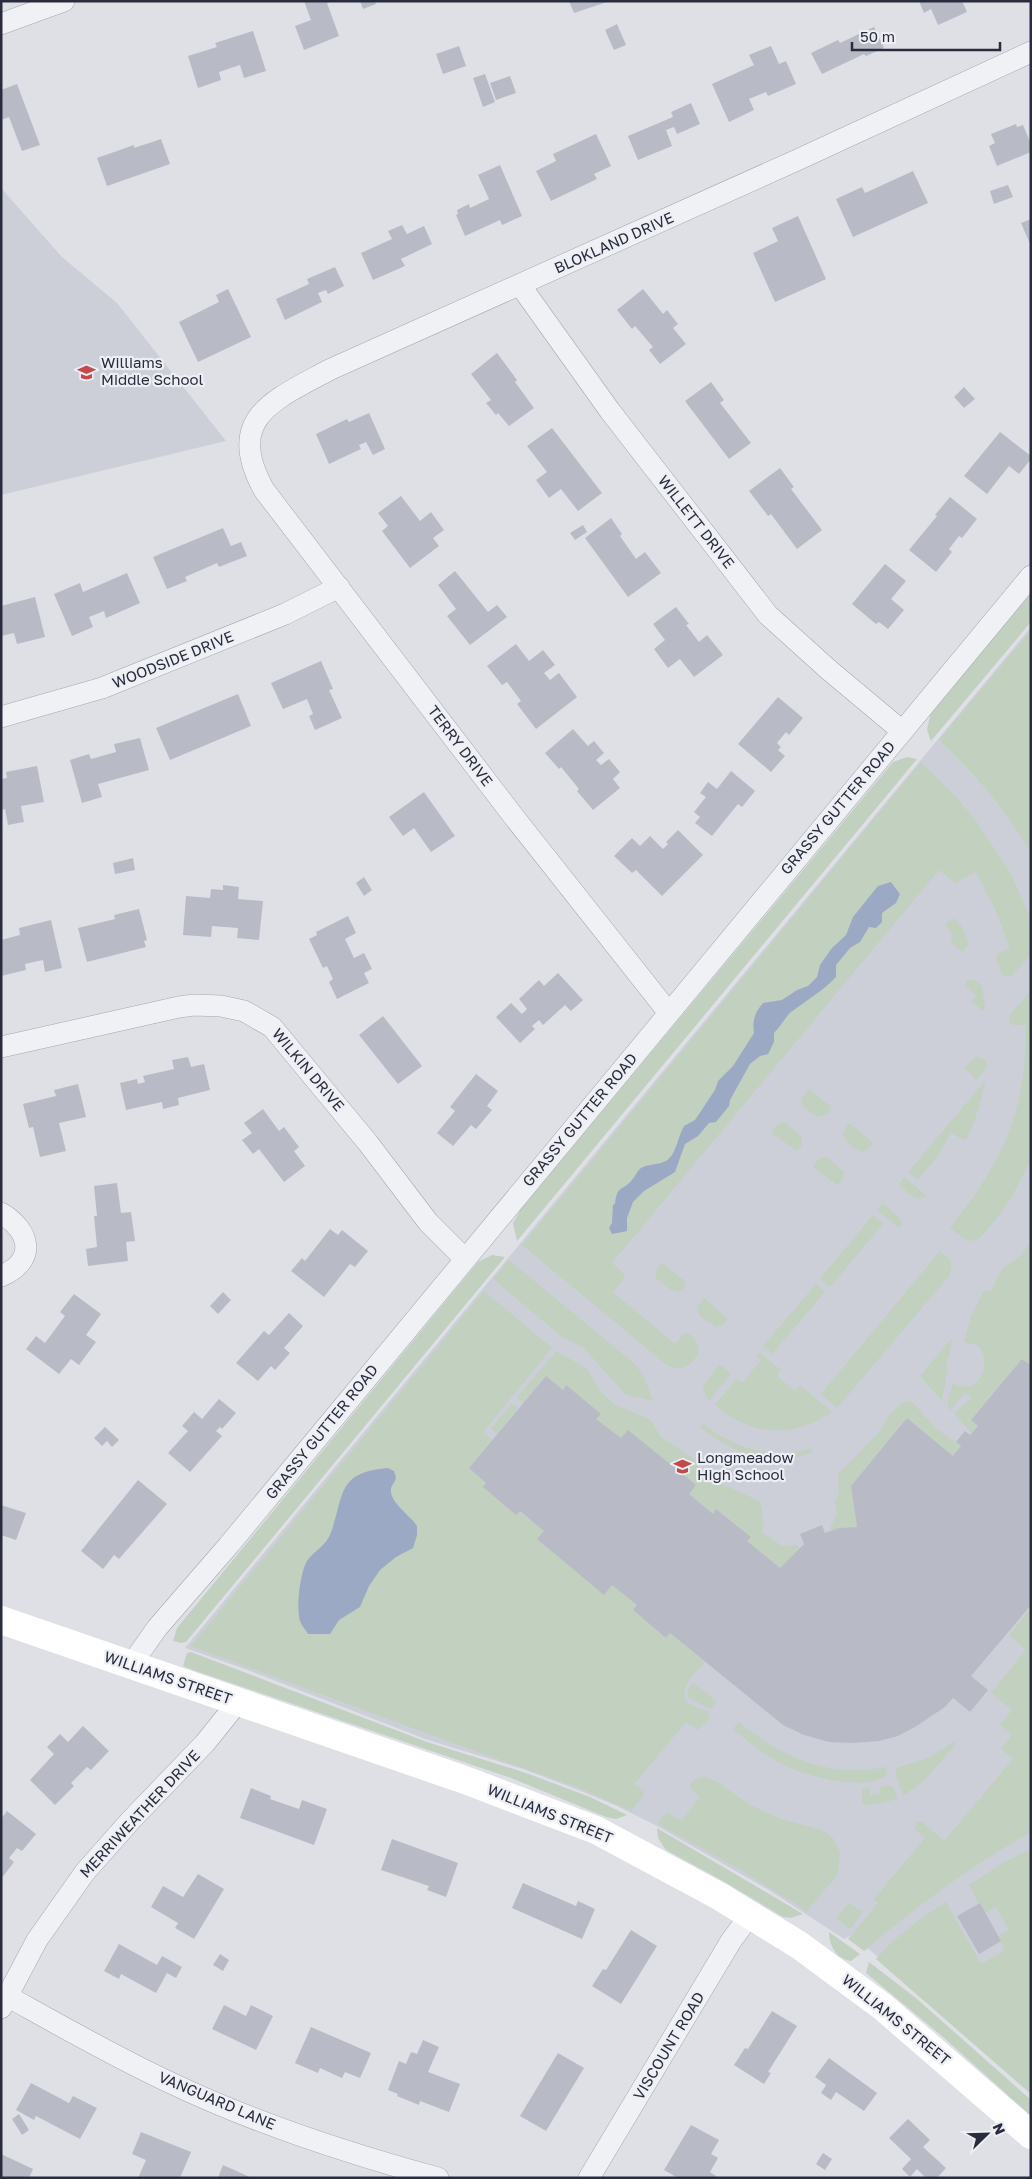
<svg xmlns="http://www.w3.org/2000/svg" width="1032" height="2179" font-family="'Golos Text',sans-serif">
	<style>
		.built { fill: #cccfd8 }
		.green { fill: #c1d0bf }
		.water { fill: #9ba9c5 }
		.building { fill: #b8bbc6 }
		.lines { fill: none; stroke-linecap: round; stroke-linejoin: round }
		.street-casing { stroke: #a4a6b0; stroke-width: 22 }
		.street { stroke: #f0f1f5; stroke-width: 21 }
		.secondary { stroke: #fff; stroke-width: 28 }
		.labels { text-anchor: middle; stroke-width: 4.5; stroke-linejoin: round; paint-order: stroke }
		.street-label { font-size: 15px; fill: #282c3c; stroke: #edeff4 }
		.poi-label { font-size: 15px; fill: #282c3c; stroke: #edeff4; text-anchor: start }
	</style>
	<rect width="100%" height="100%" fill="#dee0e6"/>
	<path class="built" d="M1,188l61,69 55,46 109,138 -225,54z
		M1031,627v1459l-179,-151 -8,4 -75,-49 -112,-64 -40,-20 -41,-17 -53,-20 -95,-29 -183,-71 -60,-21z"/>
	<path class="green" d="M1031,593v29l-100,119 -4,-11 4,-18z
		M1031,630v223c-25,-43 -56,-80 -92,-113z
		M907,757l10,2 -400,482 -4,-18 8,-14 372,-447z
		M921,762l37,37 18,22 35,53 20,45v36l-20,21 -4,1 -5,-2 -6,-17 1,-4 13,-6 -15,-39 -19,-37 -21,11 -16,-13 -327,393 12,11v4l-11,14 62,52 9,-10 4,-1 8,7 3,11c-6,14 -16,21 -31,15l-146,-121z
		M950,919h5c7,6 12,16 13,26l-4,6h-3l-11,-9 3,-6 -8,-11z
		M968,980h7l7,6 3,21 -1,4 -13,-9 5,-7 -11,-10z
		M1031,990v170l-20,38 -15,21 -15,18 -5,3 -9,1 -17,-13c54,-69 76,-113 76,-203h-13l-4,-3v-6z
		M977,1057l8,3 2,7 -11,13 -11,-12 7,-8z
		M986,1080l-11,40 -8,18 -3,2 -13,-7 -12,21 -21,26 -10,-8z
		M809,1089l21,17 1,4 -5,5 -9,2 -13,-10 -3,-8z
		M782,1122l5,2 14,12 1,9 -5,6 -24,-17v-5z
		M848,1124h3l21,18 1,3 -10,7c-8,-2 -19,-10 -20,-19z
		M827,1157l17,15 -1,8 -6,5 -23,-17v-4l6,-6z
		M904,1177l23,19c-12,8 -20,-5 -28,-12z
		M883,1203l16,15 3,5 -3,5 -22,-18z
		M873,1215l10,9 -53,63 -10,-8z
		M1031,1243v119l-2,2 -7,-5 -51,60 7,7 -7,7 -17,-20 18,-15 -7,-6 -14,18 -4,-5 6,-22c25,14 40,-17 26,-37l-15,-4 8,-28 12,-23h7l12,-23 16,-11z
		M940,1251l11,10v10l-2,5 -112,132 -16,-14z
		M492,1255l13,2 -319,385 -5,1 -8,-2 4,-13 301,-366z
		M509,1260l127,105 8,12 9,24 -27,-6 -43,-48 -21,-10 -69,-58z
		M662,1263l24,19 -2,6 -5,4 -8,-2 -15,-12v-7z
		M816,1284l9,8 -53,62 -9,-8z
		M484,1291l68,57 -69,84 9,8 -23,28 17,15 -3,4c55,35 104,77 154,118l-4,5 33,28 4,-5 35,29c-10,12 -27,24 -18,41l21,9 2,6 -12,12 -12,-8 -52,62 10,7v4l-13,16 -54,-24 -116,-41 -270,-100z
		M704,1298l23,20 -4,7 -7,2 -16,-11 -3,-9z
		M952,1338l-2,14 -4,12 1,9 -5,28 -22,-25z
		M556,1351l31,18 15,24 13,12 35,14 11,18 33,22 8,16 57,26 3,7 1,25 19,13 15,-1 2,3 -19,20 -33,-27 3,-5 -33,-27 -4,5 -24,-20 7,-9 -68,-55 -7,8 -25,-19 4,-5 -34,-28 -3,4 -17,-14 -23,27 -6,-6z
		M759,1352l22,18 -4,6 18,15 5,-6 32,27c-40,27 -81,24 -117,-7l22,-26 5,4 19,-23 -5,-4z
		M719,1365h2l10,9 -22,27 -4,-6 -2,-9z
		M907,1401l5,1 26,28 23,16 -8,10 -46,-38 -56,68 6,41 -18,1 -10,3 8,-18 -2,-11 4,-10 -1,-18 43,-44c6,-14 13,-22 26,-29z
		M512,1403l6,5 -21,26 -6,-5z
		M703,1424c30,23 70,38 108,24l1,4c-39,18 -81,0 -112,-25z
		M1031,1608v224c-59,33 -116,75 -167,119l-16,-12 30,-36 -4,-4 51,-61 -10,-9 2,-7h5l22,19 69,-82 -12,-10 11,-14 -12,-10 12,-15 -21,-17 35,-43 -17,-15z
		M191,1652l236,90 99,31 64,24 37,18 -11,4 -10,-2 -95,-39 -324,-110 -4,-2 4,-13z
		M693,1682l24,20 -7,7 -21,-11 -2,-7z
		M739,1722c45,37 89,56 148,45 -1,4 0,8 -4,10 -17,14 -78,-1 -97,-11 -19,-9 -36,-23 -53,-37z
		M955,1741v4l-31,36 -21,15 -8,-24 2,-4 31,-10z
		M705,1777l11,4 34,24 31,14 41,11 11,8 7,14 -2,22 -31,37 -68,-42 -81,-45 6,-9 5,-2 12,8 19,-24 -8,-7 -2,-6 6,-5z
		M889,1785l4,2 5,12 -17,4 -16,2 -3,-3v-13l7,-1 1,7 10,-1v-7z
		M657,1828l146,86 -12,4 -8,-1 -60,-36 -57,-31 -8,-12z
		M1031,1849v245l-155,-135c20,-23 45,-41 70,-57l35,62 24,-14 -7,-14 11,-6 -13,-23 -12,6 -15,-28 32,-21z
		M849,1903l14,9 -13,17 -13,-11z
		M829,1932l31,22 -9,7c-14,-2 -22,-15 -22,-29z
		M869,1962l48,37 114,101v16l-89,-80 -76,-63z"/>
	<path class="water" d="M891,882l9,12 -4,9 -14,10v9l-6,6 -7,-1 -9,15 -10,6 -14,17v12c-13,14 -29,23 -45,35 -4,3 -11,15 -17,21v9l-6,12 -8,2 -10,8 -20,36 -1,6 -13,16 -7,1 -11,13 -13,8 -10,28 -31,19 -11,11 -6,16v13l-15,3 -3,-6 3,-5 1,-18 2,-1c2,-20 9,-13 17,-24 3,-3 5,-9 9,-12 11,-6 23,-1 31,-13 5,-8 7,-20 12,-29l11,-6 20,-30 3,-9 15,-15 21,-33c-2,-12 1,-21 9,-30l19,-3 15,-10 11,-4 9,-9 3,-12 12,-17 14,-13 7,-18 25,-31z
		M388,1468l6,3 2,7c-1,4 -5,8 -5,11 -2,13 20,27 26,37v9l-4,13 -17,9 -16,13 -11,16 -9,21 -21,13 -9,14h-22c-2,-4 -7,-9 -8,-13 -4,-13 0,-48 7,-60 6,-9 19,-16 23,-26 15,-38 5,-63 58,-67z"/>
	<path class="building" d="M304,1h28l-5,2 12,33 -35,14 -9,-24 16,-6z
		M360,1h15l1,3 -13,5z
		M569,1h38v1l-33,11z
		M919,1h43l5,11 -29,13 -7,-16 -7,4z
		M617,24l9,21 -12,5 -9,-20z
		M874,27l10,21 -18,8 -2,-2 -42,20 -11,-21 27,-13 2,3z
		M253,31l13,40 -22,7 -4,-13 -21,7 2,8 -23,8 -10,-32 29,-9 -2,-4z
		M459,46l7,20 -23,8 -7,-20z
		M771,46l8,18 7,-3 10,23 -28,12 -2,-4 -17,7 5,11 -25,12 -17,-38 42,-19 -5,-10z
		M485,74l10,28 -12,5 -10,-29z
		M510,76l6,17 -20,7 -6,-17z
		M17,84l23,61 -18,6 -13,-34 -8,3v-30z
		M691,103l9,21 -23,10 -3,-7 -8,3 6,16 -34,14 -10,-24 45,-19 -2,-5z
		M1016,124l1,3 6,-2 8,19v8l-34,14 -8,-20 6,-3 -4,-9z
		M596,134l15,32 -17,8 3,5 -46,22 -15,-30 20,-10 -3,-7z
		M161,139l9,25 -63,22 -10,-28 37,-13v3z
		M500,165l22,51 -20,9 -2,-5 -35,16 -9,-21 2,-1 -1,-4 12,-6 1,4 19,-9 -11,-24z
		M913,171l15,32 -75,34 -17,-38 26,-12 3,6z
		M1008,185l5,12 -19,7 -4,-13z
		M798,216l28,63 -51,23 -22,-49 25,-12 -6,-13z
		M1031,219v27l-10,-23z
		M402,225l5,9 17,-8 8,18 -31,15 4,7 -32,14 -12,-27 31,-14 -4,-8z
		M335,267l9,19 -16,8 -2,-4 -8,3 4,9 -37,18 -9,-21 33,-15 -2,-5z
		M228,289l23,48 -53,25 -19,-40 40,-20 -3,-7z
		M643,289l20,25 4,-4 11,14 -5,4 13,16 -26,20 -11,-14 4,-3 -18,-21 -3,3 -15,-19z
		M497,353l20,27 -2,2 19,26 -25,18 -11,-13 -2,2 -10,-12 5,-3 -20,-26z
		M711,382l13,18 -4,3 31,40 -22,16 -44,-58z
		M964,387l11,12 -11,9 -10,-11z
		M369,413l16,36 -12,6 -7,-13 -7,3 2,4 -32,15 -13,-30 31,-15 2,3z
		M552,428l50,65 -24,18 -17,-22 -12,9 -13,-18 11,-8 -20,-26z
		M1000,432l31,24v3l-12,15 -10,-8 -22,28 -23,-18z
		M780,468l14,19 -3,2 31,41 -25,19 -26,-35 -3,2 -19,-25z
		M401,496l19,25 11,-9 13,18 -11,8 6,8 -29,22 -28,-37 6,-5 -10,-13z
		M950,497l27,22 -15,19 -3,-2 -10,13 3,3 -16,20 -27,-22 28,-34 -2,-1z
		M611,518l11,16 -2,2 16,23 9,-7 16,21 -33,24 -43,-59z
		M583,525l4,7 -12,8 -5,-7z
		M223,528l8,18 10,-4 6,14 -28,11 -2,-4 -32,14 2,4 -20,8 -14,-32z
		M885,564l21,17 -15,18 13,11 -16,19 -9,-7 -3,2 -24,-20z
		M455,571l33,41 9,-7 10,12 -37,28 -23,-29 9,-7 -18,-24z
		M127,573l13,30 -34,15 -2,-7 -15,6 4,10 -21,9 -18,-42 26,-11 3,9z
		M35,597l10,40 -28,7 -3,-11 -13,3v-30z
		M676,607l13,17 -3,1 13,17 8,-7 16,20 -29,22 -14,-18 -12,9 -14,-19 11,-9 -12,-16z
		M516,644l13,17 14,-11 12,15 -11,8 6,7 9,-7 18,24 -41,32 -19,-25 4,-3 -14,-19 -5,3 -15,-19z
		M321,661l12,28 -4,1 13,28 -27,12 -6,-14 4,-2 -6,-15 -24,10 -12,-26z
		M238,694l13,32 -81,34 -14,-32z
		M778,697l25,21 -14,17 -3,-3 -9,11 4,4 -3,3 7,6 -14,16 -33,-28z
		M573,729l15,17 6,-5 10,12 -8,7 5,5 8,-6 11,13 -7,7 7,9 -27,22 -16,-19 2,-2 -18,-22 -2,2 -14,-16z
		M140,738l9,32 -51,14 4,13 -20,6 -12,-43 19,-6 2,5 25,-7 -2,-8z
		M37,766l7,36 -23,4 3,16 -16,3 -3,-16 -4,1v-31l6,-1 -1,-6z
		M731,771l24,20 -13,16 -4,-3 -26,32 -17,-13 5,-6 -6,-5 12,-15 -6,-4 8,-11 9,7z
		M424,792l31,44 -24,16 -17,-24 -11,8 -14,-19z
		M678,830l25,25 -41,41 -26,-26 -4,3 -18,-17 18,-18 8,8 10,-10 13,13 5,-5 -2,-2z
		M133,858l2,12 -20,4 -2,-11z
		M364,877l8,13 -8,6 -8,-13z
		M223,885l16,2 -1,12 25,2 -4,39 -22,-2 1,-10 -26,-2 -1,11 -28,-2 3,-39 24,2 1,-9 12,1z
		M139,909l8,31 -3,1 2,6 -59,15 -9,-34 37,-9 -1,-4z
		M348,916l8,17 -11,6 9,19 10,-5 8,16 -8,4 5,10 -32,16 -8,-17 4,-3 -6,-13 -4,2 -14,-29 8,-4 -1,-3z
		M51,920l11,48 -17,4 -2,-12 -18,4 1,6 -25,6v-36l19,-5 -1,-7z
		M558,973l25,27 -12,11 -6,-6 -22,20 -4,-5 -7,6 3,3 -15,14 -24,-26 15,-14 11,11 5,-5 -8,-10 20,-19 5,6z
		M383,1016l39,50 -24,18 -39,-49z
		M188,1057l3,10 13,-3 6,26 -32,8 1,7 -16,4 -1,-7 -36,8 -6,-27 17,-4 1,5 7,-2 -2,-6 31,-7 -2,-9z
		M476,1074l22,17 -11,15 5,4 -16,19 -5,-4 -18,21 -16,-13 18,-22 -5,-4z
		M78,1084l8,33 -27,6 7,28 -26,6 -7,-30 -4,1 -6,-24 33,-8 -2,-6z
		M263,1109l16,22 5,-4 15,20 -5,4 11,15 -21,16 -25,-33 -6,5 -11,-14 10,-7 -8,-10z
		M117,1183l4,30 10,-1 4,29 -9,1 2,19 -40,5 -2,-17 11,-2 -3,-31h3l-3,-30z
		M330,1229l8,6 4,-5 26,21 -13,16 -5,-3 -26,33 -33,-26 11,-13 3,3z
		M223,1292l8,8 -13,14 -8,-8z
		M74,1294l27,20 -15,21 10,7 -17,23 -8,-6 -12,15 -33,-25 10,-13 9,7 20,-27 -5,-4z
		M289,1313l14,13 -19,22 6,5 -15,17 -4,-4 -13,15 -22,-18 28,-32 5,4z
		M1022,1359l7,5 2,-2v243l-60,71 17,14 -18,22 -17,-14 -8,9 -30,20 -17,9 -19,5 -26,2 -24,-1 -25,-7 -21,-10 -113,-92 -4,5 -33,-28 4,-5 -25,-20 -8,10 -67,-56 7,-8 -24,-20 -4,4 -33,-28 3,-4 -17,-15 77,-92 17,14 3,-5 35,29 -5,5 25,19 7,-8 68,55 -7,9 24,20 3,-5 35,28 -4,4 33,27 24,-24 -4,-10 22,-9 3,8 14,-5 18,-1 -6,-41 56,-68 46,38 8,-10 -5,-4 9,-11 5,4 8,-9 -7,-6z
		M219,1399l17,14 -14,16 -2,-2 -4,4 6,5 -32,36 -22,-19 20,-22 -6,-5 12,-14 8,7z
		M105,1427l14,13 -7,7 -5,-6 -5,5 -8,-8z
		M138,1480l29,24 -48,55 -5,-4 -11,14 -22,-18z
		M1,1505l25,8 -10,27 -15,-5z
		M83,1726l26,25 -18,19 -4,-3 -16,16 3,3 -19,19 -25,-25 24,-26 -7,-7 13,-13 8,8z
		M251,1788l20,8 -1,3 29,10 3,-9 25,9 -13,36 -74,-27z
		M7,1811l29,23 -14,17 -5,-3 -8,10 5,4 -13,17v-60z
		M392,1839l66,24 -12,34 -19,-7 2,-4 -48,-16z
		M198,1874l26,15 -30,50 -19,-11 3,-5 -27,-16 12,-21 20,11z
		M523,1883l53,23 2,-5 17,8 -13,30 -70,-31z
		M980,1903l21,38 -22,13 -22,-38z
		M631,1930l26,16 -36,58 -29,-18 11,-17 3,1z
		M119,1944l38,21 5,-9 20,11 -6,11 -9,-5 -11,20 -35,-19 -2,5 -15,-8z
		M220,1954l9,6 -6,11 -10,-6z
		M224,2005l22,11 5,-11 22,11 -17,34 -44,-21z
		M772,2011l25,15 -29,46 3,1 -7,11 -30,-19 11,-17 3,1z
		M311,2027l60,26 -11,25 -15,-6 -3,6 -22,-10 -2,5 -23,-10z
		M423,2040l16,7 -11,25 32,12 -11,28 -29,-11 -1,4 -22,-9 1,-2 -10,-4 11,-29 7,3 5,-12 6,2z
		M558,2053l26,15 -38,63 -26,-15z
		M829,2058l48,35 -13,18 -28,-19 -5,8 -10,-7 5,-8 -11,-8z
		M31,2083l38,20 4,-7 24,12 -17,31 -44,-23 -2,4 -18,-10z
		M19,2114l10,16 -7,5 -10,-16z
		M908,2119l22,21 -7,7 23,21 -9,10h-11l-9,-9 -7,8 -8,-8 9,-10 -22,-21z
		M691,2125l28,15 -8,14 7,4 -8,14 9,6h-41l-14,-8z
		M141,2132l50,20 -11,26h-42l8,-18 -14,-6z
		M823,2153l9,6 -7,11 -9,-6z
		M1,2154l32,15 -4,9h-28z
		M223,2165l29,13h-34z"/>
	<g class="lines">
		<defs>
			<path id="street" d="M1,24l63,-23
				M520,285l90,126 158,204 61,55 73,61
				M1,717l101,-29 183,-74 54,-27
				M669,1013l-155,-196 -250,-327c-40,-72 10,-90 65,-120l466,-209 236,-109
				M1,1047l178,-40 15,-2 27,1 23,5 28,16 96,116 60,79 37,37
				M1,1213c30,18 36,48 0,63
				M131,1665l26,-37 71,-82 803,-970
				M7,1996c54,30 108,61 164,87 86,41 175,70 267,95
				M1,2008l36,-68 48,-68 46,-52 74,-77 33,-41
				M589,2178l142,-237 19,-26"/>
		</defs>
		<use href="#street" class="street-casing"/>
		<use href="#street" class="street"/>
		<path class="secondary" d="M1,1620l464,160 131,50 123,66 80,49 84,62 148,128"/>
	</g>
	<defs>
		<symbol id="school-bare" viewBox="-9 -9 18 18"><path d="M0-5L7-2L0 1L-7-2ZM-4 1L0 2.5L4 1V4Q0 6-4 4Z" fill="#c54949" stroke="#edeff4" stroke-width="2.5" paint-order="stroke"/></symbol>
	</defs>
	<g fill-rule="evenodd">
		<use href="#school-bare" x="74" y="360" width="25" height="25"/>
		<use href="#school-bare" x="670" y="1454" width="25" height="25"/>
	</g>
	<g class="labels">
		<g class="street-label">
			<text transform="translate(614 243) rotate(-24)" y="5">BLOKLAND DRIVE</text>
			<text transform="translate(696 522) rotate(52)" y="5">WILLETT DRIVE</text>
			<text transform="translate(173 660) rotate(-22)" y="5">WOODSIDE DRIVE</text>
			<text transform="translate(460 746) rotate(53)" y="5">TERRY DRIVE</text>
			<text transform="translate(838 808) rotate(-50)" y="5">GRASSY GUTTER ROAD</text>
			<text transform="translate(308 1070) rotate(50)" y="5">WILKIN DRIVE</text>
			<text transform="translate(580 1120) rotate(-50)" y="5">GRASSY GUTTER ROAD</text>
			<text transform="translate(322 1432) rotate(-51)" y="5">GRASSY GUTTER ROAD</text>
			<text transform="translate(168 1678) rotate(19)" y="5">WILLIAMS STREET</text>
			<text transform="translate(140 1814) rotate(-47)" y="5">MERRIWEATHER DRIVE</text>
			<text transform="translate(550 1814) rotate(22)" y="5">WILLIAMS STREET</text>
			<text transform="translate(896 2020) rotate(39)" y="5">WILLIAMS STREET</text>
			<text transform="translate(669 2046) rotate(-59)" y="5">VISCOUNT ROAD</text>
			<text transform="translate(217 2101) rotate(23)" y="5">VANGUARD LANE</text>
		</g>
		<g class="poi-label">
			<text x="101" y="368">Williams<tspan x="101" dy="17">Middle School</tspan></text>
			<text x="697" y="1463">Longmeadow<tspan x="697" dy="17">High School</tspan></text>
		</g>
	</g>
	<rect width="1032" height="2179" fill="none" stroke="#282c3c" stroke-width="5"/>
	<g transform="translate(987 2134) rotate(67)" stroke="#edeff4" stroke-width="4" paint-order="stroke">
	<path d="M0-4L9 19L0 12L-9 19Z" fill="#282c3c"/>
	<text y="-8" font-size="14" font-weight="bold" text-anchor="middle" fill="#282c3c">N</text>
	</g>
	<path d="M852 42v8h148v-8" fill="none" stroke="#282c3c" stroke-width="2.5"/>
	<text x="860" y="42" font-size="15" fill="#282c3c" stroke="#edeff4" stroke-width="4" paint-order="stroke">50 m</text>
</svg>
